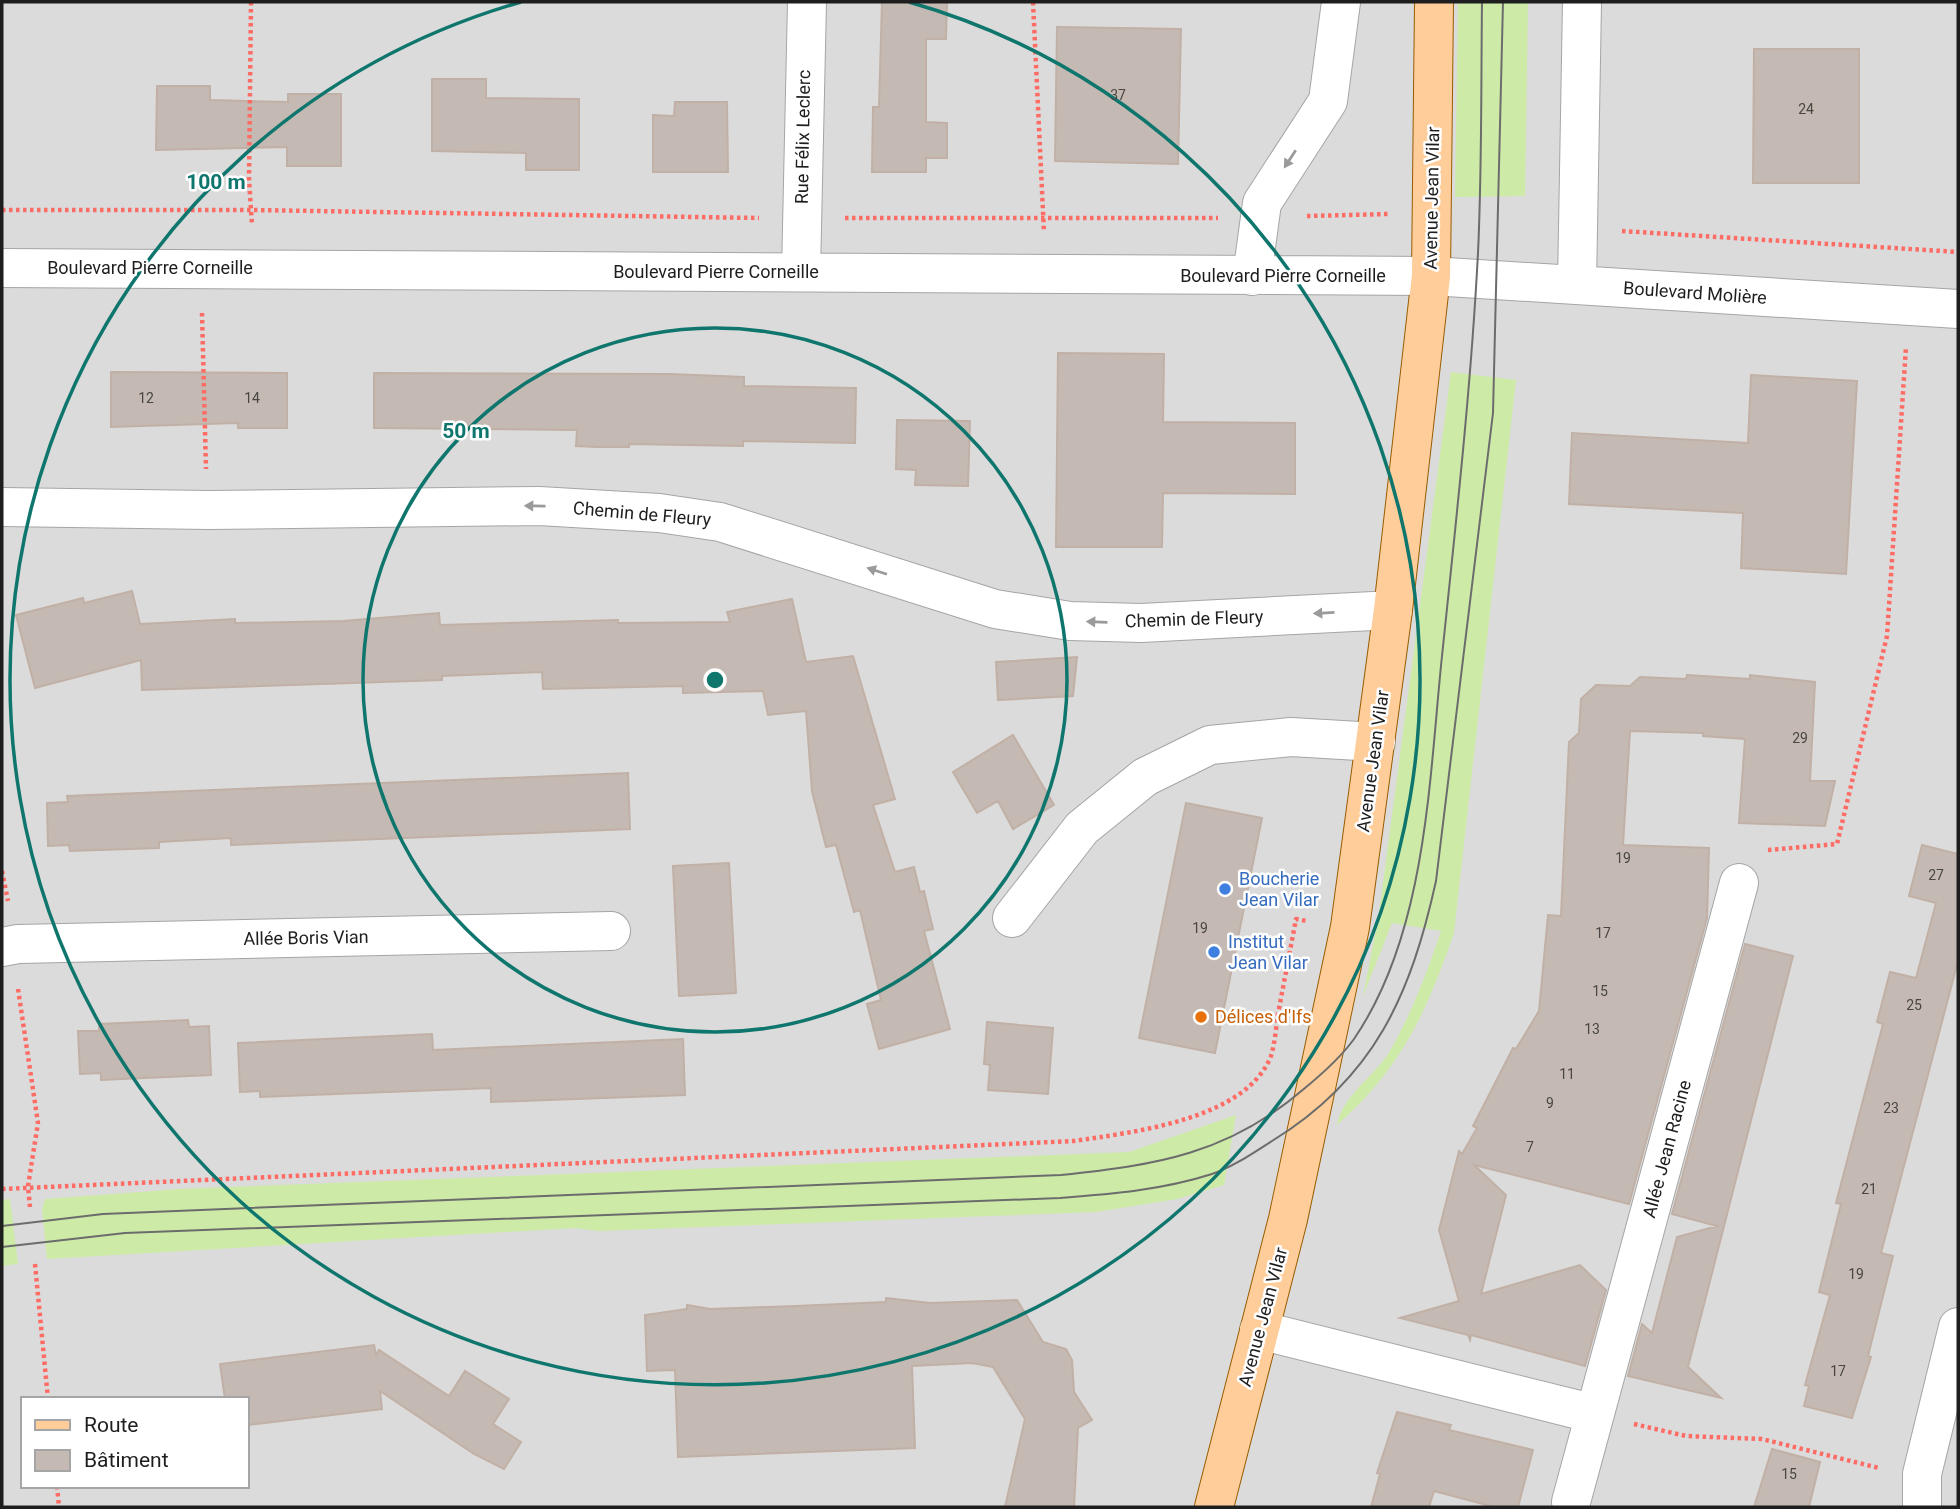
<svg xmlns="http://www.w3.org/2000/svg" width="1960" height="1509" font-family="Roboto,sans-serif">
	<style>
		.residential { fill: #dcdbdb; fill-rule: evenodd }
		.grass { fill: #cdeba7 }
		.building { fill: #c4bab3; stroke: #c1b0a5; stroke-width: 2 }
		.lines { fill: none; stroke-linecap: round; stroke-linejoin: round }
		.minor-casing { stroke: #a5a5a5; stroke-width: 40 }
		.major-casing { stroke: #985c00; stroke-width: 40 }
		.path { stroke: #fe6c66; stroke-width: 4.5; stroke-dasharray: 3.5 3.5; stroke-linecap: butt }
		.minor { stroke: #fff; stroke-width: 38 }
		.major { stroke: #ffcd99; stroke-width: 38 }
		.tram { stroke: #6c6c6c; stroke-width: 2 }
		.oneway { fill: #9a9a9a }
		.ring { fill: none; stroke: #0f766e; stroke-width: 3.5 }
		.shop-dot { fill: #3f7fe0; stroke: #fff; stroke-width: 2.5 }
		.food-dot { fill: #e8710a; stroke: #fff; stroke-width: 2.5 }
		.labels { text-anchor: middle; stroke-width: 5; stroke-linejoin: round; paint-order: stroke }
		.number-label { font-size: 14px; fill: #484543 }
		.street-label { font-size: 18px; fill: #1e1e1e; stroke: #fff }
		.shop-label { font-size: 18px; fill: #366cbe; stroke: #fff; text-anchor: start }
		.food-label { font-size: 18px; fill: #c56008; stroke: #fff; text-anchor: start }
		.centre { fill: #0f766e; stroke: #fff; stroke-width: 3.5 }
		.ring-label { font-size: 21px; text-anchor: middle; font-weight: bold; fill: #0f766e; stroke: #fff; stroke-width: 5; stroke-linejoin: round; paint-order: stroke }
	</style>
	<rect width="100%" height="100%" fill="#efebe3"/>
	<path class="residential" d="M2,2h1956v1505h-1956zM23,1399h224v87h-224z"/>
	<path class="grass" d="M1458,2h70l-3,194 -70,1z
		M1451,372l65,8 -62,553c-27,78 -53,136 -117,192 5,-29 38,-49 53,-74 22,-39 37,-78 51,-120l-49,-8 -29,73 15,-76z
		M1236,1115l-12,70 -47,14 -81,13 -498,19 -23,-3 -528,31 -5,-50 3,-10 135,-10 949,-37z
		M10,1199l8,65 -16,2v-66z"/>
	<path class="building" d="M882,2h65l-1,37h-20v83l21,1v35h-21v14h-54l1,-65h6z
		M1057,27l124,2 -3,135 -123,-3z
		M1754,49h105v134h-106z
		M432,79h54v19l93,1v71h-53v-17l-94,-2z
		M157,86h53v14l78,2v-8h53v72h-54v-19l-131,3z
		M675,102h52l1,70h-75v-57l21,1z
		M1058,353l106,1 -1,68 132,1v71l-132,-1 -1,54h-106z
		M111,372l176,1v55h-49v-5l-127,4z
		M374,373l296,1 74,3v9l112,2 -1,55 -112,-2v5l-114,-2v3h-32l-21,-1 1,-16 -203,-2z
		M1751,375l106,6 -11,193 -105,-6 2,-55 -174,-9 3,-71 176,10z
		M897,420l73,1 -2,65 -53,-1 1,-15 -20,-1z
		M132,591l8,33 95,-5v4l108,-2 96,-8 1,12 178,-5v3l112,-1 -3,-10 65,-13 14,63 47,-6 42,143 -22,6 22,67 19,-5 6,25 4,-1 9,38 -9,2 26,98 -71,20 -12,-45 14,-4 -21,-90 -6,2 -18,-67 -10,2 -14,-56 -6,-80 -38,4 -5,-24 -80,2v-7l-140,3 -1,-17 -100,4v4l-300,10 -1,-30 -106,28 -19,-73 67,-17 1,5z
		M1077,657l-4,39 -75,4 -2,-38z
		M1687,675l63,4v-4l65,7 -5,99h25l-10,45 -86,-3 6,-84 -42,-3v-3l-73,-2 -7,114 86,3 -2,70 -78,286 -155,-39 32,30 -25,99 99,-29 26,25 -21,76 -114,-31 -1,5 -2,-5 -68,-17 59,-17 -20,-71 20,-79 3,3 15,-26 -4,-2 40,-78 3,1 23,-38 9,-96 13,1 8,-174 10,-9 2,-34 15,-14 34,1 10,-9 46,2z
		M1013,735l41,70 -41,24 -15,-28 -21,12 -24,-41z
		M628,773l2,56 -399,16v-7l-72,4v6l-89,3 -1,-6 -21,1 -1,-43 21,-1 -1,-6z
		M1186,803l76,15 -47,235 -76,-15z
		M1922,845l36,9v107l-77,292 12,3 -25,100 3,1 -19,61 -48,-12 5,-20 -4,-1 25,-90 -11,-3 22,-88 -5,-1 47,-179 -6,-2 13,-50 26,6 20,-75 -27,-7z
		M729,863l7,130 -57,3 -6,-130z
		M1745,944l48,12 -105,411 33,31 -93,-22 14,-52 10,9 25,-96 40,-11 -45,-12z
		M188,1020l1,7 20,-1 2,49 -110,5v-7l-21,1 -2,-43h21v-7z
		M987,1022l66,6 -5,66 -60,-4 2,-25 -6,-1z
		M432,1034l1,16 250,-11 2,56 -194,7v-14l-231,9v-6l-20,1 -2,-49z
		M886,1298l44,5 87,-3 26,42 23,7 6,11 2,32 18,28 -14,8 -4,79h-69l20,-88 -32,-52 -21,-4 -60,3 3,82 -237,9 -3,-87 -28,1 -2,-56 42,-6v-4l23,4 86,-3 90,-4z
		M374,1345l2,10 3,-5 70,46 16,-25 44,28 -16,25 28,18 -17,27 -30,-15 -94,-63 2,18 -135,16v-26h-22l-5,-35z
		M1397,1412l54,13 -2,5 84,20 -15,57h-24l-60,-16 -5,16h-58l9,-33 -3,-1z
		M1772,1449l48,13 -11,45h-55z"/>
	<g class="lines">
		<defs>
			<path id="minor" d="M2,268l1429,8 527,33
				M801,272l6,-270
				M1252,276l10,-73 66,-102 13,-99
				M1577,285l5,-283
				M2,507l206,3 331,-4 120,7 61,9 275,87 75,12 71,2 252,-13
				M1012,918l70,-90 63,-51 65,-32 81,-8 85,5
				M2,947l16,-3 593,-13
				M1259,1330l336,84
				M1571,1502l168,-619
				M1922,1507v-33l36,-147"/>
			<path id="major" d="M1214,1507l74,-288 62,-292 43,-317 38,-334 3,-274"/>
		</defs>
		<use href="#minor" class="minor-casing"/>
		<use href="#major" class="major-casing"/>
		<path class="path" d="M251,2l-2,177 3,46
			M1033,2l11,230
			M2,210h250l507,8
			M1307,216l82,-2
			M845,218h373
			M1622,231l336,21
			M202,313l4,156
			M1768,850l69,-6 50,-208 19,-289
			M2,871l6,30
			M18,989l20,134 -10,63 2,21
			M2,1189l1072,-48c59,-9 172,-21 197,-85 4,-13 5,-29 7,-42 6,-32 12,-63 18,-95l11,2
			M35,1264l13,135
			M1634,1424l52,12 76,3 117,29
			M57,1486l2,21"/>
		<use href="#minor" class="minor"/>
		<use href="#major" class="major"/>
		<path class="tram" d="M2,1226l101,-12 958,-39c96,-10 168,-21 244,-87 17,-14 36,-31 49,-49 73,-107 75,-259 88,-383 14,-134 29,-269 36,-403 4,-84 3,-168 4,-251
			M2,1247l123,-14 935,-35c52,-4 102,-8 152,-24 21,-7 41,-21 60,-33 103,-63 139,-147 164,-260l57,-468 10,-411"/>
	</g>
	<defs><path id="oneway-solid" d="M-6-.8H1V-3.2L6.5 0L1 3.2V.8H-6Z" transform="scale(1.75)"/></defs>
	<g class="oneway">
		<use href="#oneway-solid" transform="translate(1290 159) rotate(123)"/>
		<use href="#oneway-solid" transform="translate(535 506) rotate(-179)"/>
		<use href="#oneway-solid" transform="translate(877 571) rotate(-162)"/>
		<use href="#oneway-solid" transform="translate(1324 613) rotate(177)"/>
		<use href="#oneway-solid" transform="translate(1097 622) rotate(-178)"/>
	</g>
	<g class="ring">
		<circle cx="715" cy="680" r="352"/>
		<path d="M909 2A705 705 0 1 1 521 2"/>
	</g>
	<g class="shop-dot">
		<circle cx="1225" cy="889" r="7"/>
		<circle cx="1214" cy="952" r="7"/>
	</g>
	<circle class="food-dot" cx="1201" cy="1017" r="7"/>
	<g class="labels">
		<g class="number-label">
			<text x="1118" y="100">37</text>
			<text x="1806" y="114">24</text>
			<text x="146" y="403">12</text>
			<text x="252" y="403">14</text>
			<text x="1800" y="743">29</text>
			<text x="1623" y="863">19</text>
			<text x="1936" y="880">27</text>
			<text x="1200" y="933">19</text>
			<text x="1603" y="938">17</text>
			<text x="1600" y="996">15</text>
			<text x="1914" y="1010">25</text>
			<text x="1592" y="1034">13</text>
			<text x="1567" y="1079">11</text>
			<text x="1550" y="1108">9</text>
			<text x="1891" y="1113">23</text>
			<text x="1530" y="1152">7</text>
			<text x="1869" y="1194">21</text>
			<text x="1856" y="1279">19</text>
			<text x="1838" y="1376">17</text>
			<text x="1789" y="1479">15</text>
		</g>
		<g class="street-label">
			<text transform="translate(803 137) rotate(-89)" y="6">Rue Félix Leclerc</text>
			<text transform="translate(1432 198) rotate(-89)" y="6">Avenue Jean Vilar</text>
			<text x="150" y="274">Boulevard Pierre Corneille</text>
			<text x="716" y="278">Boulevard Pierre Corneille</text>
			<text x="1283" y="282">Boulevard Pierre Corneille</text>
			<text transform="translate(1695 293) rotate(4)" y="6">Boulevard Molière</text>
			<text transform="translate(642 514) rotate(5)" y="6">Chemin de Fleury</text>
			<text transform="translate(1194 619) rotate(-2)" y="6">Chemin de Fleury</text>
			<text transform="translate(1373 761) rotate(-82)" y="6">Avenue Jean Vilar</text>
			<text transform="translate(306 938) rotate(-1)" y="6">Allée Boris Vian</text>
			<text transform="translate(1667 1149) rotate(-75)" y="6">Allée Jean Racine</text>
			<text transform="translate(1263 1317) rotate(-75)" y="6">Avenue Jean Vilar</text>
		</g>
		<g class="shop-label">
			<text x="1239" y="885">Boucherie<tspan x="1239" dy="21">Jean Vilar</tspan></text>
			<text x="1228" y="948">Institut<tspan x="1228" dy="21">Jean Vilar</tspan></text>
		</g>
		<g class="food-label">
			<text x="1215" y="1023">Délices d'Ifs</text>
		</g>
	</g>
	<circle cx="715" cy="680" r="10" class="centre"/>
	<g class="ring-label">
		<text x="216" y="189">100 m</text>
		<text x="466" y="438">50 m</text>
	</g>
	<rect width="1960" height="1509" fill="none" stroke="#1e1e1e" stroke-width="7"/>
	<rect x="21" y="1397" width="228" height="91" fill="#ffffff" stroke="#a5a5a5" stroke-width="2"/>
	<rect x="35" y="1420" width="35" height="10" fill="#ffcd99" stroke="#a5a5a5" stroke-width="2"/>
	<text x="84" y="1432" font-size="21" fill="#1e1e1e">Route</text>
	<rect x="35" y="1450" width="35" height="21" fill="#c4bab3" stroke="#a5a5a5" stroke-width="2"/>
	<text x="84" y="1467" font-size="21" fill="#1e1e1e">Bâtiment</text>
</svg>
